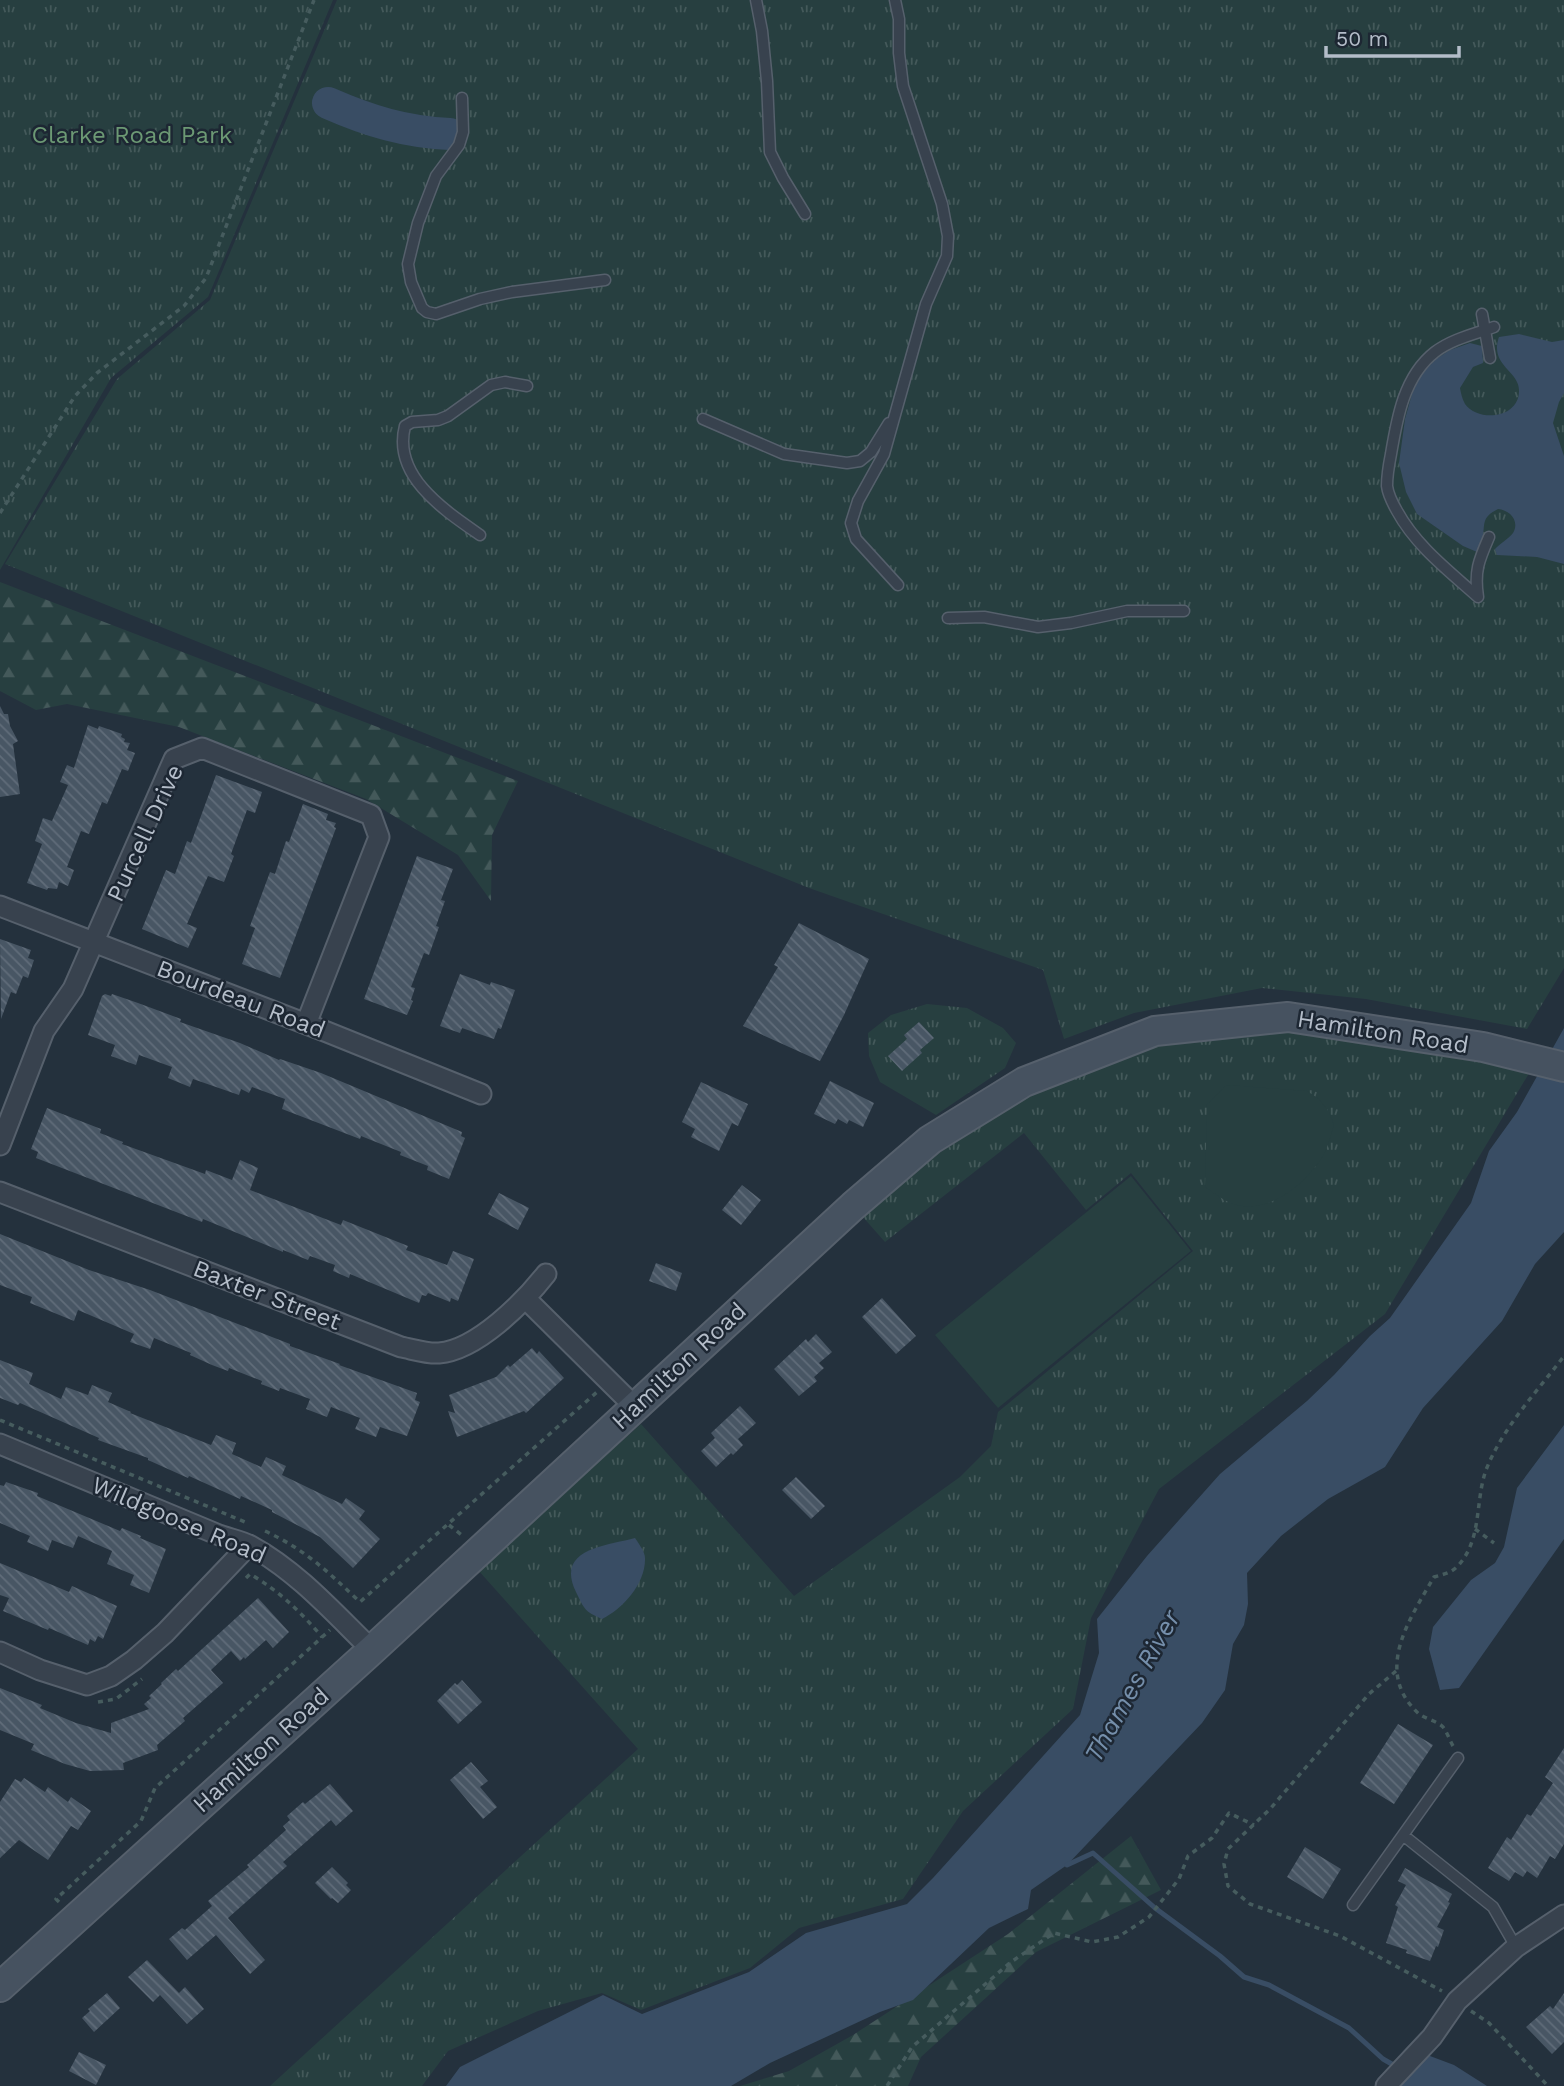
<svg xmlns="http://www.w3.org/2000/svg" width="1564" height="2086" font-family="'Work Sans',sans-serif">
	<style>
		.grass { fill: url(#grass-tufts) }
		.forest { fill: url(#forest-firs) }
		.garden { fill: #273f40 }
		.water { fill: #394d64 }
		.lines { fill: none; stroke-linecap: round; stroke-linejoin: round }
		.stream { stroke: #394d64; stroke-width: 5 }
		.river { stroke: #394d64; stroke-width: 32 }
		.building { fill: url(#building-back-hatch) }
		.lane-casing { stroke: #56606c; stroke-width: 13 }
		.street-casing { stroke: #56606c; stroke-width: 23 }
		.secondary-casing { stroke: #56606c; stroke-width: 32 }
		.path { stroke: #465c5e; stroke-width: 3.5; stroke-dasharray: 5 5; stroke-linecap: butt }
		.lane { stroke: #38424e; stroke-width: 10 }
		.street { stroke: #38424e; stroke-width: 19 }
		.secondary { stroke: #465260; stroke-width: 28 }
		.labels { text-anchor: middle; stroke-width: 5; stroke-linejoin: round; paint-order: stroke }
		.park-label { font-size: 24px; fill: #6c9974; stroke: #1d2733 }
		.street-label { font-size: 24px; fill: #b4bdc9; stroke: #1d2733 }
		.water-label { font-size: 26px; font-style: italic; fill: #758fab; stroke: #1d2733 }
	</style>
	<defs>
		<pattern id="grass-tufts" width="24" height="20" patternUnits="userSpaceOnUse" patternTransform="scale(1.75)"><rect width="24" height="20" fill="#273f40"/><path d="M3 7l-1-3M5 7V3M7 7l1-3M15 17l-1-3M17 17v-4M19 17l1-3" fill="none" stroke="#44595a"/></pattern>
		<pattern id="forest-firs" width="22" height="20" patternUnits="userSpaceOnUse" patternTransform="scale(1.75)"><rect width="22" height="20" fill="#273f40"/><path d="M5 1l3.5 6h-7zM16 11l3.5 6h-7z" fill="#44595a"/></pattern>
		<pattern id="building-back-hatch" width="6" height="6" patternUnits="userSpaceOnUse" patternTransform="scale(1.75)"><rect width="6" height="6" fill="#485664"/><path d="M-1 5l2 2M0 0l6 6M5-1l2 2" fill="none" stroke="#606c79"/></pattern>
	</defs>
	<rect width="100%" height="100%" fill="#24313d"/>
	<path class="grass" d="M0,0h333l-125,297 -97,81 -111,192z
		M337,0h1227v968l-37,61 -161,-30 -104,-11 -128,25 -70,26 -21,-69 -234,-82 -804,-324 112,-185 93,-79z
		M927,1004l40,4 36,20 13,15 -11,25 -69,47 -56,-33 -11,-26 -1,-23 23,-18z
		M1287,1029l194,31 50,10 -146,244 -226,175 -68,129 -18,91 -110,102 -60,88 -104,29 -49,40 -109,42 -39,-17 -64,18 -90,40 -26,35h-152l368,-337 -160,-179 163,-146 153,172 166,-119 31,-31 7,-34 195,-161 -62,-78 -45,37 -62,-77 -139,109 -23,-26 77,-63 92,-58 129,-51z"/>
	<path class="forest" d="M0,582l518,199 -26,54 -1,66 -33,-46 -92,-56 -187,-72 -112,-23 -31,6 -36,-19z
		M1131,1836l30,54 -125,62 -115,105 -13,29h-168l49,-15 64,-36 155,-101z"/>
	<path class="garden" d="M1227,1085l80,6 12,8 10,13 5,13c-3,10 -6,22 -11,31 -18,28 -53,59 -90,48 -10,-4 -19,-11 -28,-17l2,-83z
		M1131,1176l60,75 -193,157 -63,-73z"/>
	<path class="water" d="M1519,334l33,8 12,-2v53l-5,9 -6,21 11,33v108l-27,-7 -40,-2 -2,-6c5,-5 14,-11 18,-16 7,-12 -3,-23 -15,-24 -18,9 -12,15 -16,31 -1,4 -4,8 -5,12l-14,-6 -46,-32 -11,-22 -7,-29 6,-44 7,-25 8,-18 16,-17 14,-9 20,-7 12,3 1,17 -10,4 -13,21c1,5 2,11 5,16 14,19 55,14 54,-14 0,-19 -30,-25 -20,-53z
		M1564,1028v204l-29,32 -33,57 -79,87 -38,59 -57,32 -47,37 -34,37 1,31 -4,21 -11,19 -8,46 -23,33 -135,142 -36,25 -3,19 -39,19 -76,72 -33,12 -110,51 -39,23h-285l14,-19 143,-72 39,19 107,-42 57,-39 101,-29 26,-26 147,-163 19,-62 -2,-34 50,-63 73,-82 87,-73 27,-26 36,-39 20,-18 81,-115 18,-52 28,-39z
		M1564,1425v114l-105,149 -19,2 -11,-41 4,-22 38,-47 24,-17 9,-16 13,-59z
		M635,1538c4,6 10,14 10,20 1,25 -22,51 -43,61 -18,-8 -17,-9 -26,-27 -21,-43 29,-46 59,-54z
		M1422,2053l32,12 33,21h-101z"/>
	<g class="lines">
		<path class="stream" d="M1067,1865l26,-12 62,55 65,48 24,21 25,8 80,43 34,31 14,8"/>
		<path class="river" d="M328,103c41,18 77,29 122,31"/>
	</g>
	<path class="building" d="M0,706l4,8h4l2,12 8,15 -5,3 7,50 -20,3z
		M88,725l10,4 1,-3 23,8 -1,3 4,2 -1,3 6,1 -3,7 8,3 -7,18 -6,-2 -15,35 -5,-2 -13,32 -8,-3 -14,36 7,3 -6,16 -9,-4 -2,7 -9,-1 -1,2 -20,-7 15,-39 -7,-3 8,-23 9,3 16,-36 -8,-3 7,-17 7,3z
		M216,775l46,17 -7,21 -8,-3 -16,44 3,2 -10,26 -16,-6 -21,48 10,4 -9,20 -46,-19 24,-59 9,4 12,-33 4,2z
		M303,804l25,10 -2,6 10,3 -2,4 2,1 -56,150 -38,-14 13,-36 -5,-2 20,-54 5,2 11,-33 3,1z
		M417,856l36,13 -12,31 4,1 -9,25 3,1 -10,28 -5,-2 -13,34 4,1 -4,12 2,1 -6,14 -43,-16z
		M799,923l70,36 -25,56 -24,46 -77,-35 35,-59 -4,-2z
		M0,939l31,11 -3,8 6,2 -6,18 -5,-2 -7,18 -5,-2 -10,27z
		M460,974l30,11 1,-3 24,8 -14,39 -3,-1 -4,11 -32,-11 -2,5 -20,-7z
		M105,994l6,2 1,-2 26,9 43,16 -1,3 60,21 39,17 1,-1 41,14 141,59 -1,4 4,2 -16,41 -22,-9 1,-4 -28,-11 1,-3 -40,-16 -1,3 -78,-30 3,-10 -33,-12 -3,6 -8,-4 -2,6 -46,-16 -3,8 -22,-9 4,-11 -33,-12 -3,10 -25,-9 4,-11 -27,-10 14,-39z
		M919,1022l15,16 -14,12 2,3 -20,18 -14,-15 19,-17 -3,-4z
		M830,1081l44,22 -11,24 -14,-7 -2,4 -9,-5 -3,5 -21,-10z
		M701,1082l47,22 -10,22 -6,-3 -13,28 -28,-14 4,-8 -13,-7z
		M47,1108l54,21 -1,4 23,9 -1,2 83,30 1,-4 26,10 8,-20 18,8 -8,22 91,35 2,-5 65,26 -2,4 41,15 6,-14 21,8 -16,42 -7,-3 -1,4 -22,-9 -2,3 -4,-1 -3,8 -69,-29 -1,4 -16,-7 2,-6 -25,-9 -2,4 -25,-10v2l-80,-33 -1,3 -166,-64 2,-6 -7,-3z
		M742,1185l19,15 -20,25 -19,-15z
		M499,1193l30,15 -11,22 -30,-16z
		M0,1234l89,36 61,20 140,54v2l50,18 -1,1 78,28 -2,7 5,2 -13,34 -27,-9 -4,10 -21,-8 5,-11 -29,-11 -4,10 -21,-8 4,-10 -30,-11 -1,3 -18,-7 1,-3 -33,-13 -1,3 -16,-6 -22,-10 1,-2 -37,-15 -4,11 -20,-7 4,-8 -56,-24 -4,11 -44,-18 2,-6 -32,-12z
		M656,1263l26,10 -6,18 -27,-10z
		M882,1298l34,38 -20,18 -34,-37z
		M816,1334l16,18 -13,11 5,5 -10,9 3,4 -18,15 -25,-27 32,-30 2,3z
		M532,1348l5,6 2,-3 25,27 -38,35 -2,-2 -67,26 -9,-26 7,2 -6,-18 47,-18 12,-12 2,2z
		M0,1360l33,13 -4,11 32,15 5,-12 22,8 4,-10 20,8 -4,9 23,10 -1,1 81,32 5,-10 20,8 -4,11 29,13 5,-10 20,9 -4,9 60,29 4,-6 19,13 -6,8 21,20 -27,29 -33,-31 -48,-25v-2l-31,-14 -1,3 -51,-23 -1,2 -40,-18v-2l-50,-18 1,-2 -79,-35 -2,2 -18,-7z
		M740,1406l16,17 -18,16 5,6 -10,10 -2,-2 -15,14 -15,-16 14,-13 -4,-5z
		M796,1477l29,29 -14,13 -29,-29z
		M6,1482l32,11 -1,3 83,35 2,-3 19,8 -1,2 26,11 -17,44 -19,-8 4,-10 -27,-11 5,-13 -34,-15 -5,12 -21,-8 -4,11 -21,-9 3,-6 -30,-13v-38l4,1z
		M0,1563l69,29 3,-6 45,20 -14,33 -5,-3 -3,6 -5,-3 -2,6 -39,-17 -1,2 -45,-19 6,-13 -9,-3z
		M258,1598l31,34 -16,16 -7,-8 -21,19 -1,-2 -4,4 -9,-10 -20,19 12,13 -40,35 2,3 -28,24 1,5 -35,13 1,7 -34,1 -25,-7 -34,-14 3,-6 -34,-14v-42l42,17 -2,3 36,15 35,10v-10l38,-14 -5,-5 7,-6 -2,-2 13,-12 -1,-1 15,-14 2,2z
		M462,1680l20,22 -24,22 -21,-23 18,-18 2,2z
		M1398,1724l35,21 -39,59 -34,-21z
		M1564,1748v96l-9,15 -5,-3 -13,22 -10,-7 -4,6 -8,-5 -6,9 -21,-13 19,-31 4,3 16,-26 4,2 22,-33 -8,-6z
		M471,1762l17,19 -8,6 17,20 -14,12 -33,-39z
		M24,1778l21,14 3,-5 20,15 3,-5 20,14 -13,19 -7,-4 -23,34 -29,-20 -19,18v-56l15,-23 6,3z
		M330,1784l23,27 -17,15 -5,-6 -48,42 4,4 -59,52 37,42 -15,14 -34,-39 -29,25 -18,-21 13,-11 3,2 27,-24 -4,-5 41,-34 -2,-2 39,-35 -3,-4 7,-6 -3,-4 16,-14 2,2z
		M1305,1847l36,22 -18,30 -36,-22z
		M332,1867l16,16 -2,2 5,5 -13,13 -6,-5 -1,1 -16,-16z
		M1405,1868l47,26 -4,8 2,1 -13,24 7,3 -6,17 -2,-1 -6,15 -24,-8 1,-3 -21,-7 12,-36 -3,-2 11,-20 -8,-4z
		M147,1960l32,33 6,-6 19,22 -17,15 -27,-29 -7,7 -25,-25z
		M107,1993l13,15 -26,24 -12,-14 8,-7 -2,-2z
		M1564,1993v49l-12,12 -26,-27 24,-21 3,3z
		M79,2052l27,13 -10,20 -27,-14z"/>
	<g class="lines">
		<defs>
			<path id="lane" d="M756,0l6,31 5,50 3,71 13,26 22,36
				M895,0l4,19v34l4,33 39,118 6,32 -1,20 -21,48 -42,150 -26,47 -7,22 5,16 42,46
				M462,98l1,34 -4,13 -23,31 -18,47 -10,41 3,18 11,26 5,4 9,2 44,-15 32,-7 93,-12
				M1482,314l8,44
				M703,419l81,35 63,9 13,-2 11,-9 18,-29
				M480,535c-36,-25 -88,-59 -75,-109l7,-4 26,-2 10,-4 43,-31 14,-3 22,4
				M1478,597c-29,-26 -62,-51 -81,-86 -4,-7 -9,-17 -10,-25 0,-10 2,-22 4,-32 6,-36 13,-78 44,-102 17,-13 40,-18 59,-25
				M1478,597c-4,-26 1,-37 11,-60
				M948,618l36,-1 54,10 33,-4 56,-12h57
				M1403,1835l90,72 23,40
				M1353,1905l105,-147"/>
			<path id="street" d="M0,906l327,126 154,62
				M0,1145l44,-114 29,-42 101,-230 28,-11 169,67 8,22 -73,187
				M0,1192l401,155c11,2 26,7 38,6 38,-3 85,-51 107,-79
				M526,1299l109,108
				M0,1444l219,91c11,4 22,6 32,11 46,25 83,67 121,104
				M0,1652l40,18 47,15 24,-9 23,-16 31,-27 84,-88
				M1386,2086l46,-49 25,-36 59,-54 48,-32"/>
			<path id="secondary" d="M0,1987l372,-337 481,-444 77,-66 94,-58 131,-51 133,-14 195,30 81,20"/>
		</defs>
		<use href="#lane" class="lane-casing"/>
		<use href="#street" class="street-casing"/>
		<use href="#secondary" class="secondary-casing"/>
		<path class="path" d="M0,513l75,-117 22,-23 87,-67 22,-28 108,-278
			M0,1420l245,102
			M449,1525l14,11
			M1475,1529l19,14
			M265,1531c41,19 63,41 95,71l237,-210
			M246,1578l4,-4c29,17 50,37 72,63
			M1396,1671l-27,23 -99,115 -42,40 -4,15 4,22 22,18 90,32 102,55
			M98,1702l18,-3 26,-20
			M1453,1746c-3,-5 -6,-14 -10,-19 -6,-6 -17,-8 -24,-13 -46,-42 -10,-94 15,-137 14,-4 21,-5 30,-19 17,-25 12,-60 22,-88 17,-43 50,-77 78,-114
			M59,1902l-3,-3 85,-78 14,-33 175,-158
			M1471,2011l18,12 59,63
			M887,2086l25,-39 99,-85 43,-29 38,9 26,-5 31,-20 30,-38 9,-23 24,-18 17,-25 25,12"/>
		<use href="#lane" class="lane"/>
		<use href="#street" class="street"/>
		<use href="#secondary" class="secondary"/>
	</g>
	<g class="labels">
		<g class="park-label">
			<text x="132" y="143">Clarke Road Park</text>
		</g>
		<g class="street-label">
			<text transform="translate(145 833) rotate(-65)" y="8">Purcell Drive</text>
			<text transform="translate(241 999) rotate(21)" y="8">Bourdeau Road</text>
			<text transform="translate(1383 1032) rotate(9)" y="8">Hamilton Road</text>
			<text transform="translate(267 1295) rotate(21)" y="8">Baxter Street</text>
			<text transform="translate(679 1366) rotate(-43)" y="8">Hamilton Road</text>
			<text transform="translate(179 1520) rotate(23)" y="8">Wildgoose Road</text>
			<text transform="translate(261 1750) rotate(-42)" y="8">Hamilton Road</text>
		</g>
		<g class="water-label">
			<text transform="translate(1132 1686) rotate(-61)" y="9">Thames River</text>
		</g>
	</g>
	<path d="M1326 46v10h133v-10" fill="none" stroke="#b4bdc9" stroke-width="3.5"/>
	<text x="1336" y="46" font-size="21" fill="#b4bdc9" stroke="#1d2733" stroke-width="5" paint-order="stroke">50 m</text>
</svg>
